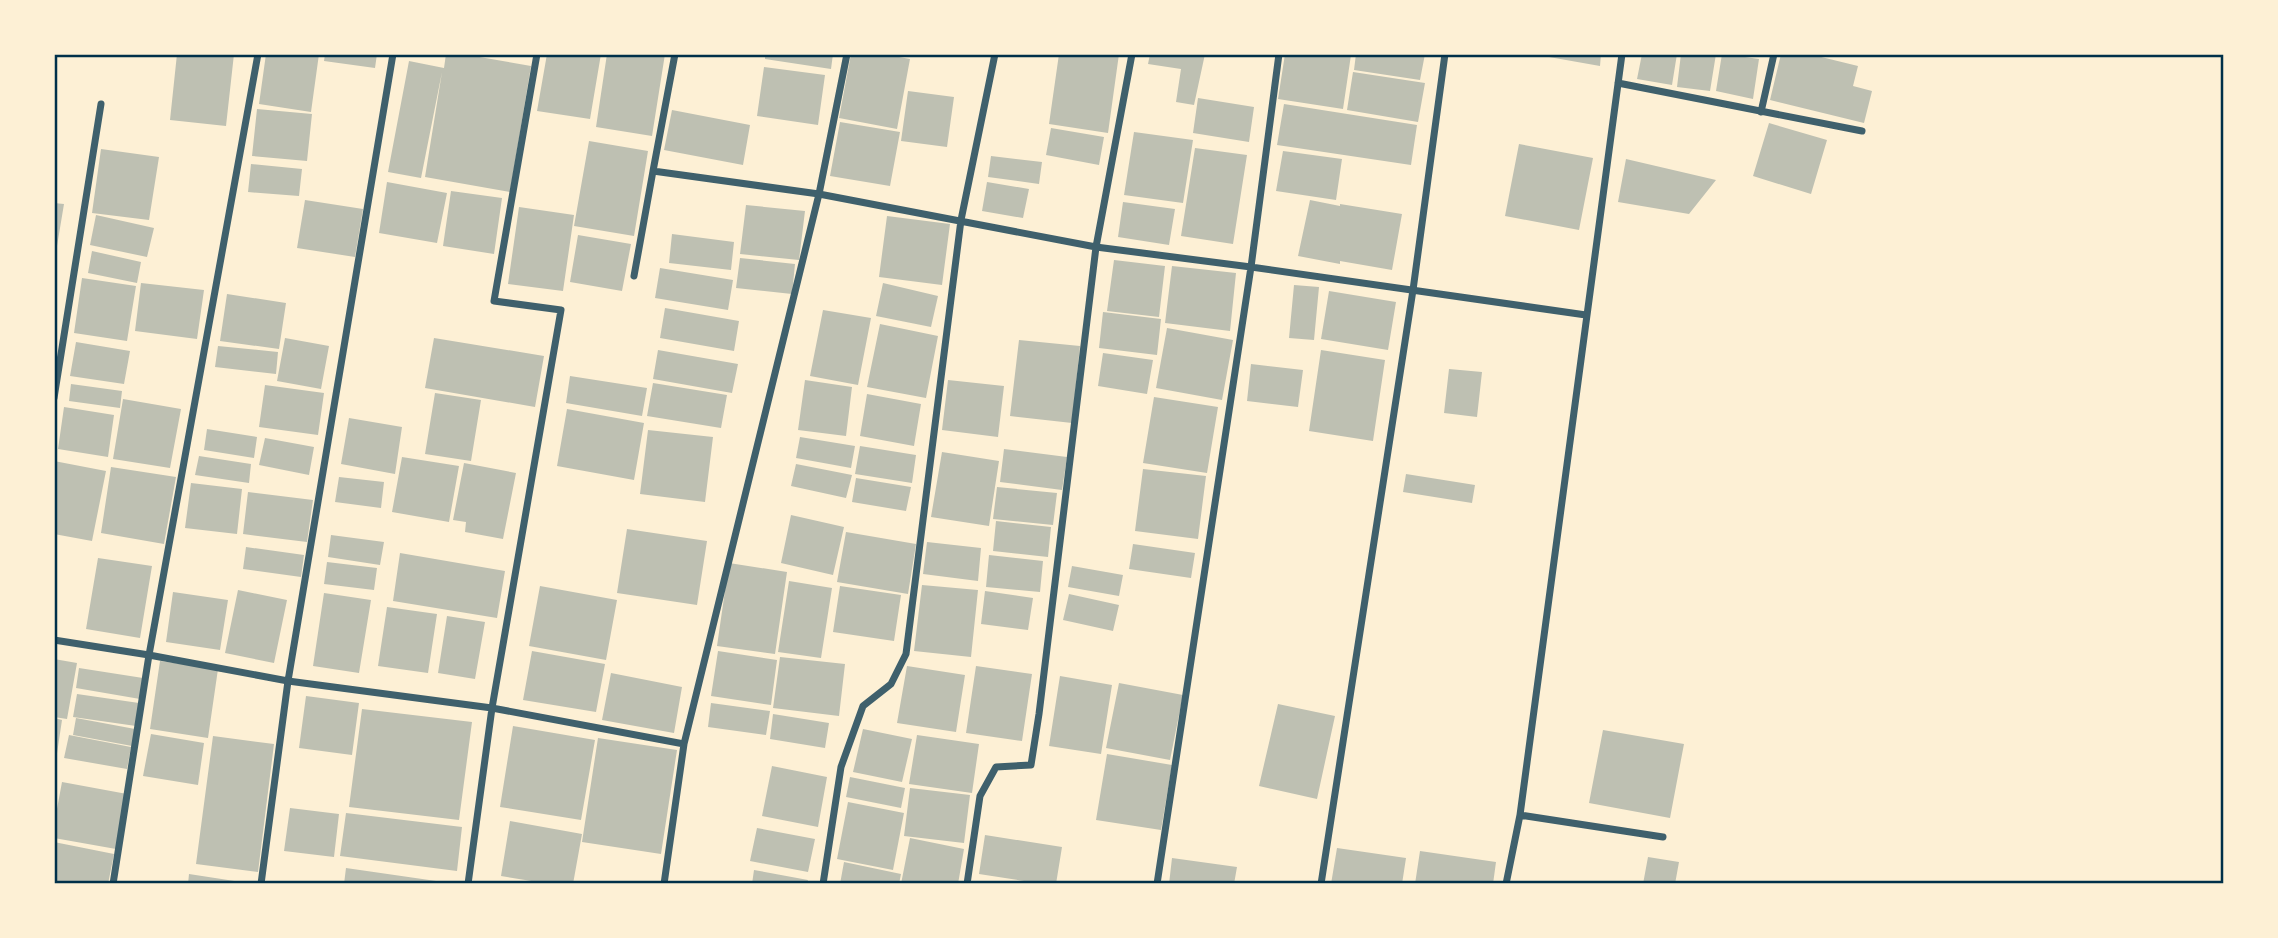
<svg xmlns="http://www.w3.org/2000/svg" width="2278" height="938" font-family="Lato,sans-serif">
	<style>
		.building { fill: #bec0b2 }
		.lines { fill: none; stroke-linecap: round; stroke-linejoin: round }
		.minor { stroke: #3f606c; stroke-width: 7 }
		.neatline { fill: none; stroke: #003049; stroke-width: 2.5 }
	</style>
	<rect width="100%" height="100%" fill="#fdf0d5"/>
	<path class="building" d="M177,54h57l-8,72 -56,-6z
		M266,54h53l-8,58 -52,-8z
		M325,54h52l-2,14 -51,-7z
		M446,54h16l69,12 -21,126 -85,-15 17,-105 -21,106 -33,-6 21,-111 35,7z
		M547,54h54l-11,65 -53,-8z
		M607,54h58l-13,82 -56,-9z
		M765,54h68l-2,15 -66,-10z
		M851,54h32l27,5 -13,70 -58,-11z
		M1059,54h60l-11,79 -59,-9z
		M1150,54h55l-11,51 -18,-3 5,-33 -33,-5z
		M1285,54l66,1 -8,54 -65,-10z
		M1356,54h69l-5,26 -66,-10z
		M1532,54h69l-1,12z
		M1642,54h35l-5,31 -35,-6z
		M1681,54h35l-6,37 -33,-4z
		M1722,54h24l-1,3 14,2 -6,40 -37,-8z
		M1781,54h28l49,12 -5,20 19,5 -8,32 -94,-23z
		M764,67l61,8 -7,50 -61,-9z
		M1353,72l72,11 -7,39 -71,-12z
		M908,91l46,6 -7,50 -46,-6z
		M1198,98l56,9 -5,35 -56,-9z
		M1284,104l133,21 -6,40 -134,-20z
		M257,109l55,5 -5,47 -55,-5z
		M672,110l78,15 -7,40 -79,-15z
		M840,122l60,10 -10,54 -60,-10z
		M1769,123l58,17 -16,54 -58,-18z
		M1051,128l53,9 -5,28 -53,-10z
		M1134,132l59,8 -10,63 -59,-8z
		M589,141l59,10 -14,85 -60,-10z
		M1519,144l74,14 -14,72 -74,-14z
		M1195,148l52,7 -14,89 -52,-8z
		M101,149l58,8 -10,63 -57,-7z
		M1283,151l59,8 -6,41 -60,-9z
		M991,156l51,6 -3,22 -51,-7z
		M1626,159l90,21 -27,34 -71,-12z
		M251,164l51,5 -3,27 -51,-4z
		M387,182l60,11 -10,50 -58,-10z
		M987,182l42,7 -6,29 -41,-7z
		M451,191l51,7 -8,56 -51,-8z
		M305,200l58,9 -8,48 -58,-9z
		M1310,200l30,6v-2l62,10 -10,56 -52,-9v3l-42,-8z
		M1123,202l52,7 -6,36 -51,-8z
		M54,203l10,1 -8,48 -2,-1z
		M746,205l59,6 -6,49 -59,-6z
		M519,207l55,8 -11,76 -55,-7z
		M96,215l58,13 -7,29 -57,-12z
		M887,216l63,8 -8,61 -63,-8z
		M672,234l62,8 -3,28 -62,-7z
		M578,235l53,9 -9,47 -52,-9z
		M92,251l49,11 -4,21 -49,-10z
		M740,258l55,6 -3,30 -56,-6z
		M1114,260l51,6 -6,51 -52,-6z
		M1172,266l64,7 -6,58 -65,-8z
		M660,268l73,12 -5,30 -73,-12z
		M82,278l54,8 -9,55 -53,-8z
		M141,283l63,7 -7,49 -62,-8z
		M883,283l55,13 -7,31 -55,-11z
		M1294,285l25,2 -5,53 -25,-2z
		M1329,291l67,11 -8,48 -67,-11z
		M227,294l59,9 -7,46 -59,-8z
		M665,308l74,13 -5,30 -74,-13z
		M823,310l48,8 -13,67 -48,-9z
		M1103,312l58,7 -4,36 -58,-7z
		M880,324l58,12 -12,62 -59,-11z
		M1167,328l66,12 -11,60 -66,-12z
		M285,338l44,8 -8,43 -44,-8z
		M434,338l110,18 -9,51 -110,-19z
		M1019,340l61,6 -8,77 -62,-7z
		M76,342l54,9 -6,33 -54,-8z
		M218,346l60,6 -2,22 -61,-7z
		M658,350l80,14 -6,29 -79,-14z
		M1321,350l64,10 -12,81 -64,-10z
		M1103,353l50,7 -6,34 -49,-8z
		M1251,364l52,6 -5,37 -51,-6z
		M1449,369l33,3 -5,45 -33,-4z
		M570,376l77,12 -5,28 -76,-13z
		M805,380l47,7 -6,49 -48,-6z
		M948,380l56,6 -6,51 -56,-7z
		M653,383l74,12 -6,33 -74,-12z
		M71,384l51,7 -2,17 -51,-7z
		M265,385l59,8 -6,42 -59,-8z
		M435,393l46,7 -10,61 -46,-7z
		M867,394l54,10 -7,42 -54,-10z
		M1154,397l64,10 -11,66 -64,-10z
		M123,399l58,10 -11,59 -57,-9z
		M64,407l50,8 -6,42 -50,-8z
		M567,409l77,14 -10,57 -77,-14z
		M349,418l53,9 -7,47 -54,-10z
		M207,429l50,8 -3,21 -50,-8z
		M648,430l65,7 -8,65 -65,-8z
		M800,437l55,9 -4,22 -55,-10z
		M265,438l49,9 -5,28 -50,-10z
		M860,446l56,9 -4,28 -57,-9z
		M1004,449l63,8 -5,33 -62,-8z
		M942,452l57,9 -10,65 -58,-9z
		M199,456l52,8 -2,19 -54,-8z
		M402,457l57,9 -10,56 -57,-10z
		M54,461l52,10 -14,70 -38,-7z
		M464,463l52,10 -13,66 -38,-7 1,-10 -13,-2z
		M796,464l56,11 -6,23 -55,-12z
		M111,467l65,10 -12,67 -63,-11z
		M1143,469l63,7 -8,63 -63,-8z
		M1406,474l69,11 -3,18 -69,-11z
		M339,477l45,5 -3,26 -46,-6z
		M856,478l55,9 -5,24 -54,-9z
		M191,483l51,6 -5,45 -52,-6z
		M997,487l60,6 -4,32 -60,-6z
		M248,492l65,8 -6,42 -64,-8z
		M791,515l53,12 -11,48 -52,-12z
		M996,521l55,6 -3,30 -55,-6z
		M627,529l80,12 -10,64 -80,-12z
		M846,532l70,12 -8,50 -71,-12z
		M331,535l53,7 -4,23 -52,-8z
		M927,542l54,6 -3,33 -55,-7z
		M1133,544l62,9 -4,25 -62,-9z
		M246,547l58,8 -3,22 -58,-8z
		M400,553l105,18 -8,47 -104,-17z
		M989,555l54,6 -3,31 -54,-5z
		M98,558l54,8 -12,72 -54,-9z
		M327,562l50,6 -3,22 -50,-6z
		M729,563l58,9 -12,82 -58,-8z
		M1072,566l51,9 -4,21 -51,-9z
		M789,581l43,7 -11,70 -43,-6z
		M922,585l56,5 -7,67 -57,-6z
		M540,586l77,14 -11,60 -77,-14z
		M840,586l61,9 -7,46 -61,-9z
		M238,590l49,10 -13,63 -49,-10z
		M985,591l48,7 -5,32 -47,-6z
		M173,592l55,8 -8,50 -54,-8z
		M324,593l47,7 -12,73 -46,-7z
		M1069,594l50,11 -6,26 -50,-11z
		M387,607l50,7 -9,59 -50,-7z
		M447,616l38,6 -10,57 -37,-6z
		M532,651l73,13 -9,48 -73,-12z
		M718,651l59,9 -6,45 -60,-9z
		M780,657l65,7 -6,52 -66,-8z
		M54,659l23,4 -10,56 -13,-2z
		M160,661l58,8 -10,69 -58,-9z
		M907,666l58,9 -9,57 -59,-9z
		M976,666l56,8 -10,67 -56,-8z
		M79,668l64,10 -3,21 -64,-11z
		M611,673l71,14 -8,46 -72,-13z
		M1060,676l52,9 -11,69 -52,-8z
		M1119,683l64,12 -13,65 -64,-12z
		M77,694l62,9 -3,23 -63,-9z
		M306,696l53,7 -7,52 -53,-7z
		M711,703l59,8 -4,24 -58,-8z
		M1278,704l57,12 -18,83 -58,-13z
		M362,709l110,13 -13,98 -110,-13z
		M773,714l56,9 -4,25 -55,-9z
		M54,718l8,2 -6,40h-2z
		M76,718l59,11 -3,17 -59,-11z
		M513,726l82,14 -14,80 -81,-13z
		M863,729l49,10 -10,43 -49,-10z
		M1603,730l81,14 -14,74 -81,-15z
		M151,734l53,9 -6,42 -55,-9z
		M69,735l62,12 -4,22 -63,-11z
		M917,735l62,9 -7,49 -63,-9z
		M213,736l61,8 -16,128 -62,-8z
		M598,738l79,12 -16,104 -79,-12z
		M1107,754l65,11 -11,65 -65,-10z
		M772,766l55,11 -9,50 -56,-11z
		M850,777l55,11 -4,20 -55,-11z
		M62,782l65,12 -11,55 -62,-11v-13z
		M910,788l60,7 -6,48 -60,-7z
		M848,802l56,11 -11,57 -56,-11z
		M290,808l49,6 -5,43 -50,-6z
		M346,813l116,14 -5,44 -117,-15z
		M510,821l72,13 -9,50h-23l-49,-8z
		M757,828l58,11 -7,33 -58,-11z
		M985,835l77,12 -6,37h-13l-64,-10z
		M910,838l54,11 -6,35h-57z
		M54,842l60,12 -6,30h-54z
		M1337,848l69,10 -4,26h-71z
		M1420,851l76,11 -3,22h-78z
		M1648,857l31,5 -4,22h-32z
		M1172,858l65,9 -3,17h-65z
		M844,862l57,12 -2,10h-59z
		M346,868l97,14v2h-99z
		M754,870l54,10 -1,4h-55z
		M189,874l52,8v2h-53z"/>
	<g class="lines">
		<path class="minor" d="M1618,83l244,48
			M1761,112l13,-58
			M653,171l22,-117
			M634,276l19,-105 166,23 277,53 155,20 335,48
			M54,398l47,-294
			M54,640l95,15 139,26 204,27 192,36
			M1520,815l143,22
			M113,884l36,-229 109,-601
			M261,884l27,-203 105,-627
			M468,884l24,-176 69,-398 -67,-9 43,-247
			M664,884l20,-140 135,-550 28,-140
			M823,884l18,-117 22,-61 28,-22 15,-30 55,-434 34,-166
			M967,884l13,-88 16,-29 35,-2 8,-51 57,-467 36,-193
			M1157,884l94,-617 28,-213
			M1321,884l92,-594 32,-236
			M1506,884l14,-69 102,-761"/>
	</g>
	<rect width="2278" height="938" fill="none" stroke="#fdf0d5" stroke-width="112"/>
	<rect x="56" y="56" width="2166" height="826" class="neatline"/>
</svg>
